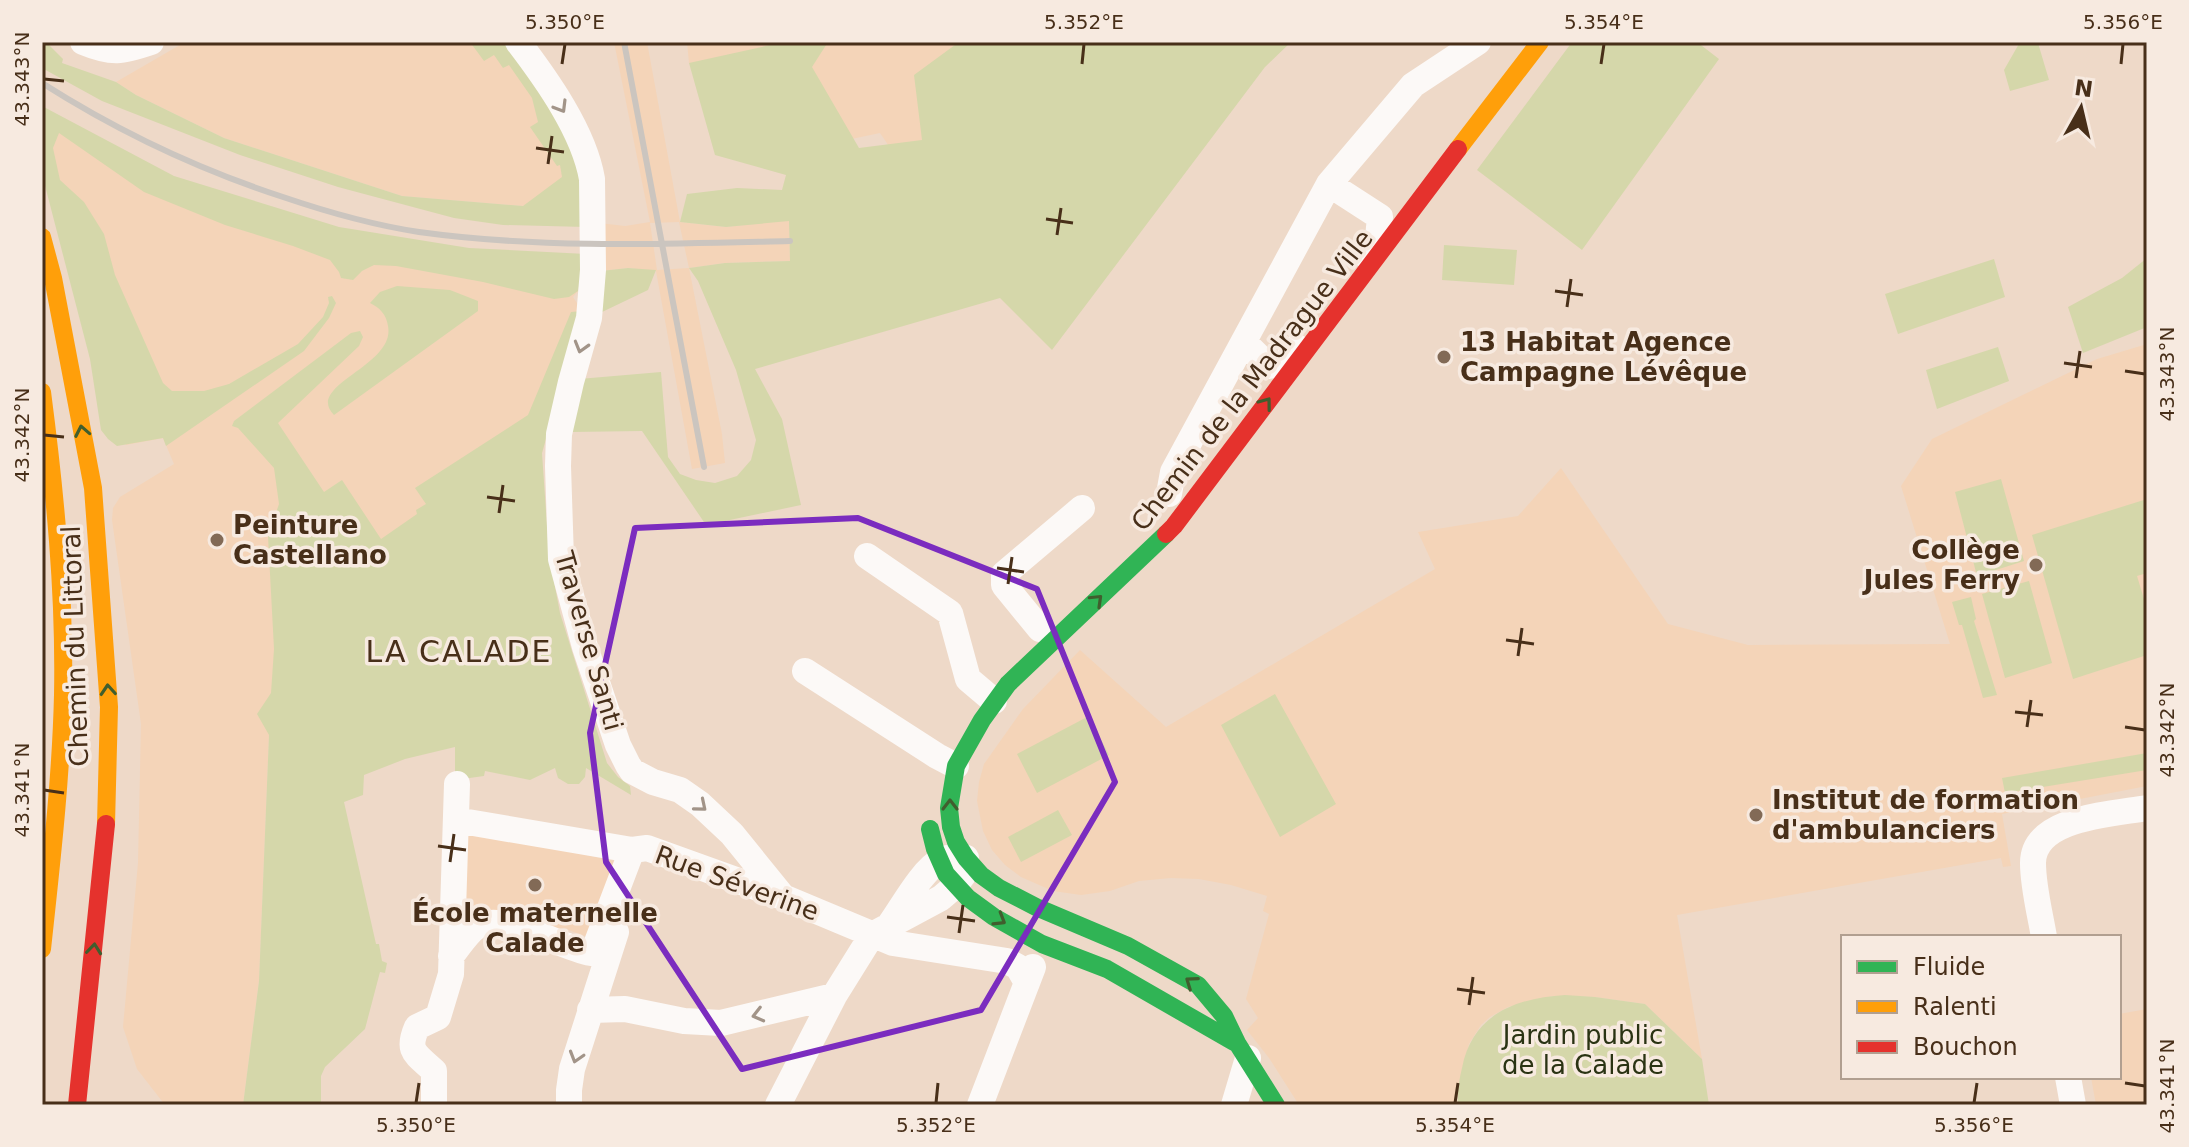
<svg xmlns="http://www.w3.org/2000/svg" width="2189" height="1147" font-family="'DejaVu Sans',sans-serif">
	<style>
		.built { fill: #f4d4b8; fill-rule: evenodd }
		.green { fill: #d5d7aa }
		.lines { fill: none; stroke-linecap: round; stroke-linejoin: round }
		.street { stroke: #fcf9f7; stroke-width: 26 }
		.fast { stroke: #30b455; stroke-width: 18 }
		.slow { stroke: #ff9f0a; stroke-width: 18 }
		.jam { stroke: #e5322d; stroke-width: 18 }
		.rail { stroke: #cbc5bf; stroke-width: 6 }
		.oneway { stroke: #a29488 }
		.oneway2 { stroke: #405e2e }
		.marked { fill: none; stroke: #7b2cbf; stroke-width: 6; stroke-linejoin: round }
		.ticks { fill: none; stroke: #482f19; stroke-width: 3 }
		.poi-dot { fill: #826a56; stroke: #f7eae0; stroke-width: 3 }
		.labels { text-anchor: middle; stroke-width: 7; stroke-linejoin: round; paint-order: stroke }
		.poi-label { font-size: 26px; font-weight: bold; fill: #482f19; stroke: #f7eae0; text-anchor: start }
		.street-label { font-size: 26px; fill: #482f19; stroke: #f7eae0 }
		.park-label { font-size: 26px; fill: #2a3313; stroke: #f7eae0 }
		.quarter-label { font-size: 30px; letter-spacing: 2px; fill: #482f19; stroke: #f7eae0 }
		.neatline { fill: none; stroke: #482f19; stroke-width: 3 }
		.ticks-label { font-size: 20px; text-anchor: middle; fill: #482f19 }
	</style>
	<rect width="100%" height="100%" fill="#eed9c8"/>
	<path class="built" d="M185,42h323l42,60 15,80 -42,24 -121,-10 -178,-58 -88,-43 -20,-13z
		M614,42h33l33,180 46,5 63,-7 1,41 -65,2 -36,5 33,166 3,29 -33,6 -36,-198 -28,-3 -27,3 -2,-48 26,3 25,-4zM679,222l10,46 -32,2 -7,-47z
		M687,42h467l-248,129 -26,-38 -38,8 -153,-78z
		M42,113l124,82 412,96 -5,6 9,14 -40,142 -273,282 -10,246 -16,124h-78l-28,-36 -14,-42 15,-164 3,-139 -29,-204 1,-12 7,-11 54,-33 -11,-26 -37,7z
		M2147,344v442l-145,28 9,52 -8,1 -2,-9 -324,57 25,144 -57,-55 -50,-7 -42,-1 -45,11 -18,10 -9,8 -12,19 -12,55 1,6h-159l-30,-47 -22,-28 11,-12 -12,-19 23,-85 -6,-3 4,-15 -36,-11 -32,-6 -28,-1 -32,3 -29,10 -29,4 -28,-4 -32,-14 -16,-12 -13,-15 -9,-19 -6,-30 2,-19 5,-18 39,-55 57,-59 86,77 269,-158 -17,-37 100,-16 43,-48 107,156 80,21 202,-1 -49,-158 31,-47 165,-80z
		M465,829l154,33 -29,76 -27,-10 -4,7 -22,-8 3,-8 -26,-10 -3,7 -53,10z
		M2147,1009v96h-51l-5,-28h28v-63z"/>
	<path class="green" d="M42,42h4l17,17 -1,4 54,19 20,13 88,43 178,58 121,10 39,-29 -2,-12 -3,1 -27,-39 8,-5 -6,-24 -23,-33 -6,3 -9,-13 -10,6 -14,-19h38l71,115 7,70 -83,-2 -49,-7 -116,-31 -98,-32 -138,-54 -60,-33z
		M784,42h44l-16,25 47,81 63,-8 -8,-65 45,-33h332l-26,25 -213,283 -52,-52 -245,71 27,50 19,86 -95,20 -64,-94 -71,1 8,-53 82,-7 7,85 12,17 16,6 19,3 22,-7 14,-16 5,-20 -20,-70 -38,-89 -9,-13 36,-5 65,-2 -1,-40 -63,6 -46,-5 7,-28 50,-6 45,2 4,-15 -71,-20 -26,-92z
		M1572,42h125l22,17 -137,191 -105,-80z
		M2020,42l18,1 11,37 -39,11 -6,-21z
		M42,106l132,70 165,51 130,21 117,6 -8,37 -9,6 -15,2 -71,-17 -87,-16 -22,-1 -12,6 -9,9 -12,-2 -2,-6 -9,-12 -37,-14 -68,-21 -81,-33 -85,-59 -6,15 7,32 24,22 20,32 11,41 48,108 9,8h32l25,-7 69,-40 25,-27 6,-14 -1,-6 4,-1 4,7 -7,15 -25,33 -138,95 -3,-8 -46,8 -9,-7 -7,-9 -11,-71 -48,-185z
		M1444,245l73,5 -3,35 -72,-5z
		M2147,258v69l-64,26 -15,-46 54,-29z
		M1994,259l11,38 -107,37 -13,-40z
		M628,268l28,2 -8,20 -48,23 1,-42z
		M397,286l53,4 28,11v10l-144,104c-30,-30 62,-49 54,-89 -2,-12 -8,-18 -18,-23l10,-11z
		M582,311l-40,142 7,102 11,58 47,150 11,14 12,9 1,9 -45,-27 -1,9 -6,7h-11l-10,-6 -3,-10 -25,12 -45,-9 -1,5 -29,4v-33l-50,12 -41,16 -1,20 -19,7 32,142h3l3,17 5,2 -2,10 -5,-1 -15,57 -40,38 -4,9v29h-78l16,-124 10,-246 -12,-21 14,-21 3,-44 -6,-113 11,-32 -5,-36 -36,-40 -6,-2 2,-5 117,-88 9,-2 3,6 -4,9 -81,77 46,69 18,-12 39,59 36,-25 -1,-4 10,-6 -11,-16 113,-73 43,-103z
		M1998,347l11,34 -72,28 -11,-39z
		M2001,479l23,82 -47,15 -22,-84z
		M2147,499v74l-10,3 10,33v46l-74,24 -41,-144z
		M2029,581l23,82 -47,15 -23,-84z
		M1971,597l5,22 -2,2 23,74 -14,3 -21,-73h-3l-7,-23z
		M1275,694l61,110 -56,33 -59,-112z
		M1089,716l20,39 -72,38 -20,-39z
		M2147,753v17l-142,23 -3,-15z
		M1058,810l14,25 -51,27 -13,-25z
		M1565,995l30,2 50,7 57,55 7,46h-251c-1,-13 1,-25 4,-37 10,-53 53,-70 103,-73z"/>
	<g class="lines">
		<path class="street" d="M83,42c29,12 39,10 68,0
			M518,42c29,38 66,90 74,137l1,91 -4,48 -18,64 -12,52 -1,32 3,93 24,88 33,98 10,20 4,6 21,11 27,8 20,14 32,30 51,63
			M1329,184l51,33 -2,21 -13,17
			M1244,342l24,24 16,-2 13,-17
			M1169,494l4,-22 156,-288 84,-99 65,-43
			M867,556l83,57 18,66 26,22
			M1040,629l-36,-44v-11l78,-66
			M805,671l132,85 19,10
			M456,820l176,30 15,-2 136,49 110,46 114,18 11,6 9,16
			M2044,937c-4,-24 -11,-50 -11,-74 0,-46 81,-49 114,-55
			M451,956c8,-9 15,-22 25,-29 27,-17 84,21 115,26l3,-3 38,-100
			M590,1010l35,-1 59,12 37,2 113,-27
			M2068,1077l5,28
			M434,1105v-34c-18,-17 -28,-19 -17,-44l21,-10 13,-43 6,-190
			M569,1105v-15l3,-21 44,-137
			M778,1105l56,-109 38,-61 69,-37 14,-12 9,-12 2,-16c-9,-1 -17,-2 -25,2 -19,10 -38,46 -51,64
			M980,1105l53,-138
			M1234,1105l14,-47"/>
		<path class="fast" d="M1166,534l-158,150 -26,36 -26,46 -7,42 2,19 5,15 10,16 15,17 18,13 37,19 92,39 70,39 26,31 13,27 39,62
			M930,829l5,20 11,25 22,24 26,19 48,27 65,25 127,73"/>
		<path class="slow" d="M1458,149l82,-107
			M42,237l11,41 40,210 16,219 -3,117
			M42,392c13,100 23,201 21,303 -2,85 -12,170 -21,254"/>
		<path class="jam" d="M1166,534l8,-8 284,-377
			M77,1105l29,-281"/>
		<path class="rail" d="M624,42l80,425
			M42,83c77,49 155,86 241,114 44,15 90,28 136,35 123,17 247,12 371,9"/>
	</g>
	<defs><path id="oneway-chevron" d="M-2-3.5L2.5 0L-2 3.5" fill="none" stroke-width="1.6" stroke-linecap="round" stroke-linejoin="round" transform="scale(2)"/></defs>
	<g class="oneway">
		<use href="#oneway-chevron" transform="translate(561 107) rotate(59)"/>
		<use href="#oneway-chevron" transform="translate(581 347) rotate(106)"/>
		<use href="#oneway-chevron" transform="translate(701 806) rotate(40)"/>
		<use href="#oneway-chevron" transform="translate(758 1015) rotate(166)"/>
		<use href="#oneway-chevron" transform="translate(576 1057) rotate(107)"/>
	</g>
	<g class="oneway2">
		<use href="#oneway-chevron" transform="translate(1266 403) rotate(-53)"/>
		<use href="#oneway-chevron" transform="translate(82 431) rotate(-101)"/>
		<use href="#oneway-chevron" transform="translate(1097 600) rotate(-44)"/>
		<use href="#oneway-chevron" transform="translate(108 690) rotate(-94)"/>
		<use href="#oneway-chevron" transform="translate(950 805) rotate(-90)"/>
		<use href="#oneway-chevron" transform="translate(1000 920) rotate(31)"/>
		<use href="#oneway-chevron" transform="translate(94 949) rotate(-84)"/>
		<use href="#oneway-chevron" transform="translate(1191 982) rotate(-145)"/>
	</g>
	<path class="marked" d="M858,518l179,71 78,193 -134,228 -239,59 -136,-207 -16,-129 45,-205z"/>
	<path class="ticks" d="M562,64l3,-20M1082,64l2,-20M1601,64l3,-20M2121,64l2,-20M44,79l20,2M536,148l28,4M548,164l4,-28M1046,219l27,4M1057,235l4,-27M1555,291l28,4M1567,307l4,-28M2064,363l28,4M2125,371l20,3M2076,378l4,-27M44,435l20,2M487,497l28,4M499,513l4,-28M997,568l27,4M1008,584l4,-27M1506,640l28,4M1518,656l4,-28M2015,712l28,3M2027,727l4,-27M2125,727l20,3M44,790l20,3M438,846l28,4M450,862l4,-28M947,917l28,4M959,933l4,-28M1457,989l28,4M1469,1005l4,-28M2125,1083l20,3M416,1103l3,-20M936,1103l2,-20M1455,1103l3,-20M1974,1103l3,-20"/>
	<g class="poi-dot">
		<circle cx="1444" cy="357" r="8"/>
		<circle cx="217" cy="540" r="8"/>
		<circle cx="2036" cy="565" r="8"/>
		<circle cx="1756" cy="815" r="8"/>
		<circle cx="535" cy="885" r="8"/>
	</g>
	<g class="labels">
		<g class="poi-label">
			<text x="1460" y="351">13 Habitat Agence<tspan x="1460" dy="30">Campagne Lévêque</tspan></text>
			<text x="233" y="534">Peinture<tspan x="233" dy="30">Castellano</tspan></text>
			<text x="2020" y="559" text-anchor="end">Collège<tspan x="2020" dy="30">Jules Ferry</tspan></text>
			<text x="1772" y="809">Institut de formation<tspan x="1772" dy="30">d'ambulanciers</tspan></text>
			<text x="535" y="922" text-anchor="middle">École maternelle<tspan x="535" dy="30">Calade</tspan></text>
		</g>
		<g class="street-label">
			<text transform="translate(1252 380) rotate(-52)" y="9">Chemin de la Madrague Ville</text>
			<text transform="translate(589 641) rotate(74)" y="9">Traverse Santi</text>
			<text transform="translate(75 646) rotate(-92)" y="9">Chemin du Littoral</text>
			<text transform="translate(737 883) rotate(20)" y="9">Rue Séverine</text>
		</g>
		<g class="park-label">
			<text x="1583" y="1044">Jardin public<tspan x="1583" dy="30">de la Calade</tspan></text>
		</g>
		<g class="quarter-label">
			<text x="459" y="662">LA CALADE</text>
		</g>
	</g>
	<rect width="2189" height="1147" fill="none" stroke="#f7eae0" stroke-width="88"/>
	<rect x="1841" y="935" width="280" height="144" fill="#f7eae0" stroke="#b19f90" stroke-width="2"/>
	<rect x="1857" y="961" width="40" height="12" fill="#30b455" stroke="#b19f90" stroke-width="2"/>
	<text x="1913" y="975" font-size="24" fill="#482f19">Fluide</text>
	<rect x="1857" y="1001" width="40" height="12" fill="#ff9f0a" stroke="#b19f90" stroke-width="2"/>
	<text x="1913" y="1015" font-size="24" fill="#482f19">Ralenti</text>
	<rect x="1857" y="1041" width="40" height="12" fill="#e5322d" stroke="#b19f90" stroke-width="2"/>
	<text x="1913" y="1055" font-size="24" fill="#482f19">Bouchon</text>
	<g transform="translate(2081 108) rotate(8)" stroke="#f7eae0" stroke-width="6" paint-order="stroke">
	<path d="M0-6L14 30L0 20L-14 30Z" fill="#482f19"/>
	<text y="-12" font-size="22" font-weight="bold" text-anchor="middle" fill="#482f19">N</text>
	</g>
	<rect x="44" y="44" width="2101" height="1059" class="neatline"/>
	<g class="ticks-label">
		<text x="565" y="29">5.350°E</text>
		<text x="1084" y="29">5.352°E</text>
		<text x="1604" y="29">5.354°E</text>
		<text x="2123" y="29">5.356°E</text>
		<text transform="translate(22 79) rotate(-90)" y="7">43.343°N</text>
		<text transform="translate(2167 374) rotate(-90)" y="7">43.343°N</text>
		<text transform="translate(22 435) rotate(-90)" y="7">43.342°N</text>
		<text transform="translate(2167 730) rotate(-90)" y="7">43.342°N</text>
		<text transform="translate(22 790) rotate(-90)" y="7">43.341°N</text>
		<text transform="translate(2167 1086) rotate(-90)" y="7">43.341°N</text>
		<text x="416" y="1132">5.350°E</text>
		<text x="936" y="1132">5.352°E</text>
		<text x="1455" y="1132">5.354°E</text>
		<text x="1974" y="1132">5.356°E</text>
	</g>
</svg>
